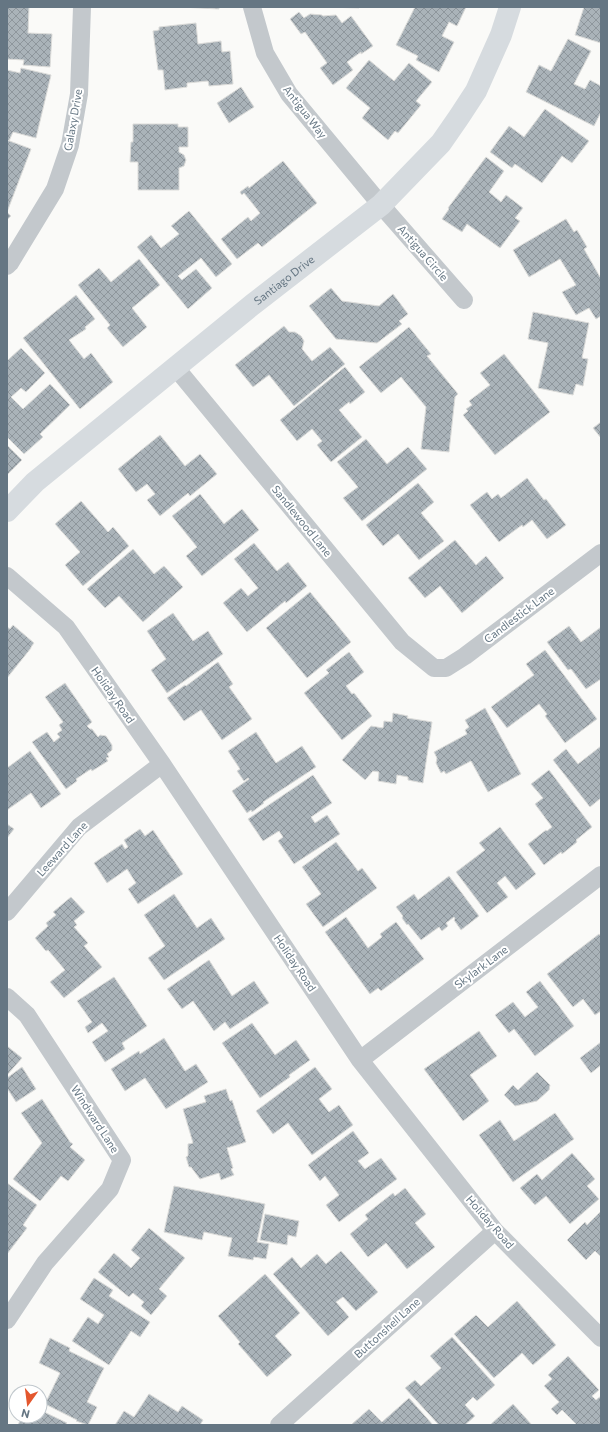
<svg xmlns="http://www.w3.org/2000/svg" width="608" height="1432" font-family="Commissioner,sans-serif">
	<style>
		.building { fill: url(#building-cross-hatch); stroke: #dcdcda }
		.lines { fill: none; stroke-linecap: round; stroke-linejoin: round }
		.street { stroke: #c3c8cc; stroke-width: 18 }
		.secondary { stroke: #d6dbdf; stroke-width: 22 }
		.labels { text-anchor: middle; stroke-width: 4; stroke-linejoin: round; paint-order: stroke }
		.street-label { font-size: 11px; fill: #657683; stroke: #fff }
	</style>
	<defs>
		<pattern id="building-cross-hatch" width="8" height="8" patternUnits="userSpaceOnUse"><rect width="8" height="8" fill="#aab3b9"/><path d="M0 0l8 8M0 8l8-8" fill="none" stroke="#8e969c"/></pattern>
	</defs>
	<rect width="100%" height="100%" fill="#fafaf8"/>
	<path class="building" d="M7,7h22l-1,26 24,1 -2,33 -27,-2 1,-5 -17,-1z
		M181,7h38v2z
		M326,7h33v1z
		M415,7h51l-9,19 -8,-4 -7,14 12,6 -15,30 -23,-12 2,-4 -22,-11z
		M584,7h17v36l-26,-8z
		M299,12l5,6 6,-4 12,1 1,1 13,-1 6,8 9,-7 22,30 -12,8v-2l-14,10 6,8 -20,15 -13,-17 7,-5 -22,-31 -4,2 -11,-15z
		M196,23l2,21 23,-3 1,11 8,-1 3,33 -24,2 -1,-5 -21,2v4l-22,3 -2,-20h-5l-5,-39 6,-1v-3z
		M568,39l23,12 -17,33 11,5 5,-9 11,6v26l-7,14 -68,-34 13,-27 12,6z
		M369,60l25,21 15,-18 23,19 -16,19 5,4 -23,28 -3,-2 -7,9 -26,-22 8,-10 -24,-20z
		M21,68l30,7 -15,63 -23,-6 -4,9 -2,-1v-70l13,3z
		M241,87l13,20 -25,16 -12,-20z
		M545,109l44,32 -17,22 -10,-7 -20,27 -27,-19 -3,4 -22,-16 19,-26 15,11z
		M133,124h45v3h10v20h-9v5l5,3 2,5 -2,6 -5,2v22h-41v-28h-8l1,-20h2z
		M7,140l24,9 -24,63 4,4 -4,4z
		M486,157l18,14 -15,21 12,10 5,-7 17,13 -8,10 5,3 -20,27 -33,-24 -5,8 -20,-13 7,-10 -1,-1z
		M283,161l34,42 -55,44 -4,-4 -21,16 -16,-20 27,-22 3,4 9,-8 -16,-20 -2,2 -2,-3 8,-6 1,2z
		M189,211l43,53 -16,13 -15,-19 -23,18 4,4 14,-11 16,19 -24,21 -51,-62 14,-12 10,13 18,-14 -8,-8z
		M566,219l8,13 3,-2 10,17 -3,2 16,28 1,-1v40l-5,3 -7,-11 -13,7 -14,-23 14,-7 -16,-26 -31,18 -16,-27z
		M139,259l21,26 -28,23 15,19 -24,20 -16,-19 3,-3 -32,-40 21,-17 12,14z
		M331,288l11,13 37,5 14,-12 15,20 -9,7 3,3 -25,19 -41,-4 -27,-33z
		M76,295l19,24 -10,8 1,2 -17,11 15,19 7,-6 22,29 -33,27 -57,-71z
		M533,312l56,11 -7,35 6,1 -5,27 -7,-2 -3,11 -35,-7 10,-45 -20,-4z
		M284,326l5,6h6l6,4 3,5 -2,8 10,12 18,-14 15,17 -51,42 -25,-31 -16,12 -18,-22z
		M409,327l22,27 -4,2 31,38 -3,3 -6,55 -28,-3 5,-42 -25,-30 -20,16 -22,-26z
		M21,348l24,25 -19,19 -5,-4 -10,9 12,12 27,-25 20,21 -30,29 3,3 -19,17 -17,-17v-76z
		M504,354l46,58 -55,43 -32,-40 5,-4 -2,-2 6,-4 -3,-4 21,-16 -10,-12z
		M345,367l20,25 -15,12 -1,-2 -10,8 23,27 -31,25 -14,-17 5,-4 -10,-12 -15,12 -17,-21z
		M601,422v16l-8,-10z
		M160,435l25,31 15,-12 17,20 -27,22 -2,-3 -28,23 -13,-16 8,-6 -8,-10 -11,8 -18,-23z
		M366,439l21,25 21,-17 19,22 -65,52 -19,-23 15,-11 -21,-25z
		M7,445l15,15 -15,15z
		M527,478l17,22 2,-1 20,26 -19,14 -15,-19 -9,7 -1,-2 -23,17 -29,-37 17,-13 5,7 6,-5 3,4z
		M418,483l16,19 -13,11 23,28 -25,19 -21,-26 -15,12 -17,-21z
		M200,494l24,30 18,-15 17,21 -57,46 -16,-20 11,-9 -25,-31z
		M81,501l27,31 5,-5 16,19 -46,40 -18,-21 15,-13 -25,-28z
		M455,540l21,25 10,-9 18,22 -42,35 -22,-27 -15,12 -17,-20z
		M254,543l23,28 11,-9 19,24 -21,17 -1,-2 -38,31 -24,-29 18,-15 7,8 10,-8 -24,-29z
		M133,549l21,25 10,-8 19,21 -40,35 -24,-26 -14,12 -18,-19z
		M310,592l41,50 -44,36 -41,-50z
		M173,613l20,28 15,-10 15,23 -56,39 -16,-23 15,-11 -19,-28z
		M13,625l21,18 -3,4v1l-24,30v-51l3,2z
		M569,626l12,16 20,-15v52l-15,10 -15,-20 -3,1 -21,-28z
		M545,650l52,69 -32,24 -20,-27 2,-2 -8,-10 -32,24 -16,-21 43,-32 -8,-11z
		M349,652l15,20 -18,14 6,8 2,-1 18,23 -30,24 -38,-47 25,-20 -3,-3z
		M218,662l15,22 -4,3 23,32 -30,21 -21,-30 -17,11 -17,-23 18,-13 1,1z
		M65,683l27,39 -5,4 3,3h2l6,8 2,-2 6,1 6,9v5l-5,4 2,3 -3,1 2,3 -16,10 -1,-2 -15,10 1,2 -11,8 -34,-47 15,-10 7,10 6,-5 -3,-3 5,-4 -3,-5 4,-3 -18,-25z
		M485,708l36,66 -33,18 -17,-31 -25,13 -2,-3 -3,2 -5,-10 1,-5 -3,-6 33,-18 -2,-4 4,-3 -4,-7z
		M393,713l15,3 -1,2 25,4 -9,61 -15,-3v-3l-11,-2 -1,9 -18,-3 1,-9 -6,-1 -8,9 -23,-20 29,-34 12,2 1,-7 8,1z
		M256,732l20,31 26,-17 14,21 -53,35 1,1 -12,9 -1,-2 -4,3 -15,-22 17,-12 -1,-1 -4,3 -7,-10 3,-2 -12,-18z
		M601,746v52l-11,9 -37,-47 13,-11 12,15z
		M30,751l31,43 -20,14 -10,-15 -24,17v-42z
		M549,770l43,57 -16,13 1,2 -15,12 -1,-2 -17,13 -16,-21 18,-14 1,1 5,-4 -17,-23 8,-6 -12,-14z
		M313,775l19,28 -21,14 4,6 12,-8 13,19 -46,30 -16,-23 5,-4 -4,-6 -16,10 -15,-22z
		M7,824l7,5 -7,9z
		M500,827l36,47 -20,16 -11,-14 -8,7 11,14 -21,16 -31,-41 29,-22 -6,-7z
		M140,829l5,7 8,-6 30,44 -45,30 -10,-15 8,-6 -9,-14 -20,14 -13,-20 28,-19 3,5 3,-2 -4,-7z
		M336,842l22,29 4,-3 15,20 -54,39 -17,-23 15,-10 -19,-27z
		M449,876l30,40 -18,14 -7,-10 1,-1 -1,-2 -8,6 2,3 -6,5 -3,-4 -18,13 -13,-16 -1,1 -5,-7 1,-2 -7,-9 18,-13 4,6z
		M174,894l23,34 14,-10 14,21 -61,41 -16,-22 17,-12 -21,-31z
		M71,897l14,15 -11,9 3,4 -3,2 14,16 -4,3 18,21 -38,31 -14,-16 15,-12 -17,-20 -2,1 -11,-13 13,-12 -2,-3 10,-8 -3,-3z
		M346,917l22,31 14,-11 -2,-3 16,-12 28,37 -43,32 -3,-3 -8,6 -45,-62z
		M599,934l2,3v74l-6,4 -12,-16 -10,8 -26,-33z
		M209,960l23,36 22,-15 15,22 -39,26 -5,-7 -11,9 -21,-30 -11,8 -15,-20z
		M114,977l33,49 -25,17 3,6 -20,13 -13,-20 16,-11 -6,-8 -14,10 -3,-6 7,-5 -15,-21z
		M540,981l34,45 -39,30 -21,-27 -5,4 -14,-18 18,-13 12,15 13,-10 -12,-15z
		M252,1023l23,32 21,-15 14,20 -21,15 1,2 -30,21 -38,-55z
		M479,1031l18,25 -27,19 19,26 -26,20 -39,-52z
		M164,1038l21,33 11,-7 12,18 -42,27 -21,-31 -20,13 -14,-22 28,-18 1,3z
		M601,1042v23l-10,8 -11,-15z
		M7,1046l15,12 -15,17z
		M22,1067l14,22 -20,13 -9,-14v-10z
		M315,1067l17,22 -13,10 10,13 10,-7 14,20 -41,30 -24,-32 -15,11 -17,-23z
		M537,1072l13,13 -1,5 -12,11 -22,5 -11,-11 9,-10 5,5z
		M226,1089l4,12 2,-1 14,42 -19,6 6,20 -2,1 3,6 -13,5 -2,-7 -19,6 -9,-12h-2l-3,-10 2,-1v-12l5,-1 -10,-34 23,-7 -2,-6z
		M42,1099l28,43 3,2 -3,3 15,13 -17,21 -7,-5 -21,25 -27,-22 29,-36 -21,-30z
		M555,1113l19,26 -61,43 -34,-47 21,-15 14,21z
		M353,1131l16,22 -11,8 7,8 16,-11 16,21 -58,43 -13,-17 13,-10 -14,-19 -5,5 -12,-16z
		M572,1153l23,26 -8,7 12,13 -29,25 -24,-28 -11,9 -15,-17 17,-14 5,6z
		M7,1183l30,22 -14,20 4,3 -20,26z
		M174,1186l91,18 -8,38 12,2 -3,15 -12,-2 -1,3 -25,-4 4,-18 -28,-6 -2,8 -38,-8z
		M405,1188l21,26 -11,9 20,24 -28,22 -21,-26 -18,14 -18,-23 18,-15 -3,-4 28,-22 2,3z
		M601,1211v46l-6,-6 -9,9 -19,-20 18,-18 2,3z
		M265,1214l34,7 -3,16 -8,-2 -1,10 -27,-5z
		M149,1228l36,30 -26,31 8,7 -16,19 -10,-9 3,-4 -11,-9 -4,4 -31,-25 16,-19 17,15 9,-10 -9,-8z
		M341,1251l37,41 -22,19 -13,-14 -7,5 13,15 -21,19 -55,-62 19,-17 9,11 16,-14 9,10z
		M265,1274l35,39 -25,23 17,19 -25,22 -29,-33 2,-2 -22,-26z
		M94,1278l19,12 -4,6 41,26 -10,15 -9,-6 -22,34 -37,-24 16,-24 10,7 6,-9 -24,-16z
		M517,1301l39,44 -23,20 -11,-12 -28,25 -40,-44 22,-19 12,12z
		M452,1337l43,48 -18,16 -4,-4 -8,8 10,11 -10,9h-26l-34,-37 10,-8 6,6 20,-18 -11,-12z
		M50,1338l20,10 -1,3 35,17 -17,34 10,5 -9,18 -12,-4 1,-1 -32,-16 15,-31 -21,-10z
		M568,1356l31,34 -7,6 4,4 5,-4v29h-27l2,-1 -14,-14 -5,5 -6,-6 8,-7 -15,-16 8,-7 -4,-4z
		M149,1394l29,18 4,-6 21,14 -3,5h-85l9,-14 10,6z
		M409,1398l24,27h-82l18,-16 13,13z
		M513,1404l19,21h-42z
		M40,1410l27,13 -2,2h-47l4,-9h18z"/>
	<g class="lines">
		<path class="street" d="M252,7l13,46 24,41 92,111 83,95
			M7,266l3,-3 45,-74 15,-44 9,-51 3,-87
			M176,368l226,274 32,26h12l19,-12 136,-103
			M7,576l59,51 96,137 198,296 135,171 106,107
			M7,912l72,-85 83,-63
			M7,997l20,18 95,145 -12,29 -65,74 -38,57
			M360,1060l241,-185
			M279,1425l216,-194"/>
		<path class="secondary" id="s1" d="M7,511l28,-29 217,-177 129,-100 60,-62 18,-26 17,-26 25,-56 9,-28"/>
	</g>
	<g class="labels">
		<g class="street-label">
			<text transform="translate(305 112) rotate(52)" y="4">Antigua Way</text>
			<text transform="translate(73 120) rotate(-80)" y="4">Galaxy Drive</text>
			<text transform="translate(423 253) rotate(49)" y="4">Antigua Circle</text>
			<text dy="4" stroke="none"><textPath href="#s1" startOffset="361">Santiago Drive</textPath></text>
			<text transform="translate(302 521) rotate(51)" y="4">Sandlewood Lane</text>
			<text transform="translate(519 615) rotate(-37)" y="4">Candlestick Lane</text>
			<text transform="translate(113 695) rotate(55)" y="4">Holiday Road</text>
			<text transform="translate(62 849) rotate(-48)" y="4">Leeward Lane</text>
			<text transform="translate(295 963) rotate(56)" y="4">Holiday Road</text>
			<text transform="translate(481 967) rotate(-37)" y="4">Skylark Lane</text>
			<text transform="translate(95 1119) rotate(57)" y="4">Windward Lane</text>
			<text transform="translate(490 1222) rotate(49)" y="4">Holiday Road</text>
			<text transform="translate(387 1328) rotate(-42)" y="4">Buttonshell Lane</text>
		</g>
	</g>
	<rect width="608" height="1432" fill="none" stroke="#657683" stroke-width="16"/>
	<g transform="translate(28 1404) rotate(194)"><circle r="19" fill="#ffffff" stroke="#c1c8cd"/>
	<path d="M0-3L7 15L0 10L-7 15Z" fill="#e4572e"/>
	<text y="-6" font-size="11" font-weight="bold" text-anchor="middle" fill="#657683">N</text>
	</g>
</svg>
